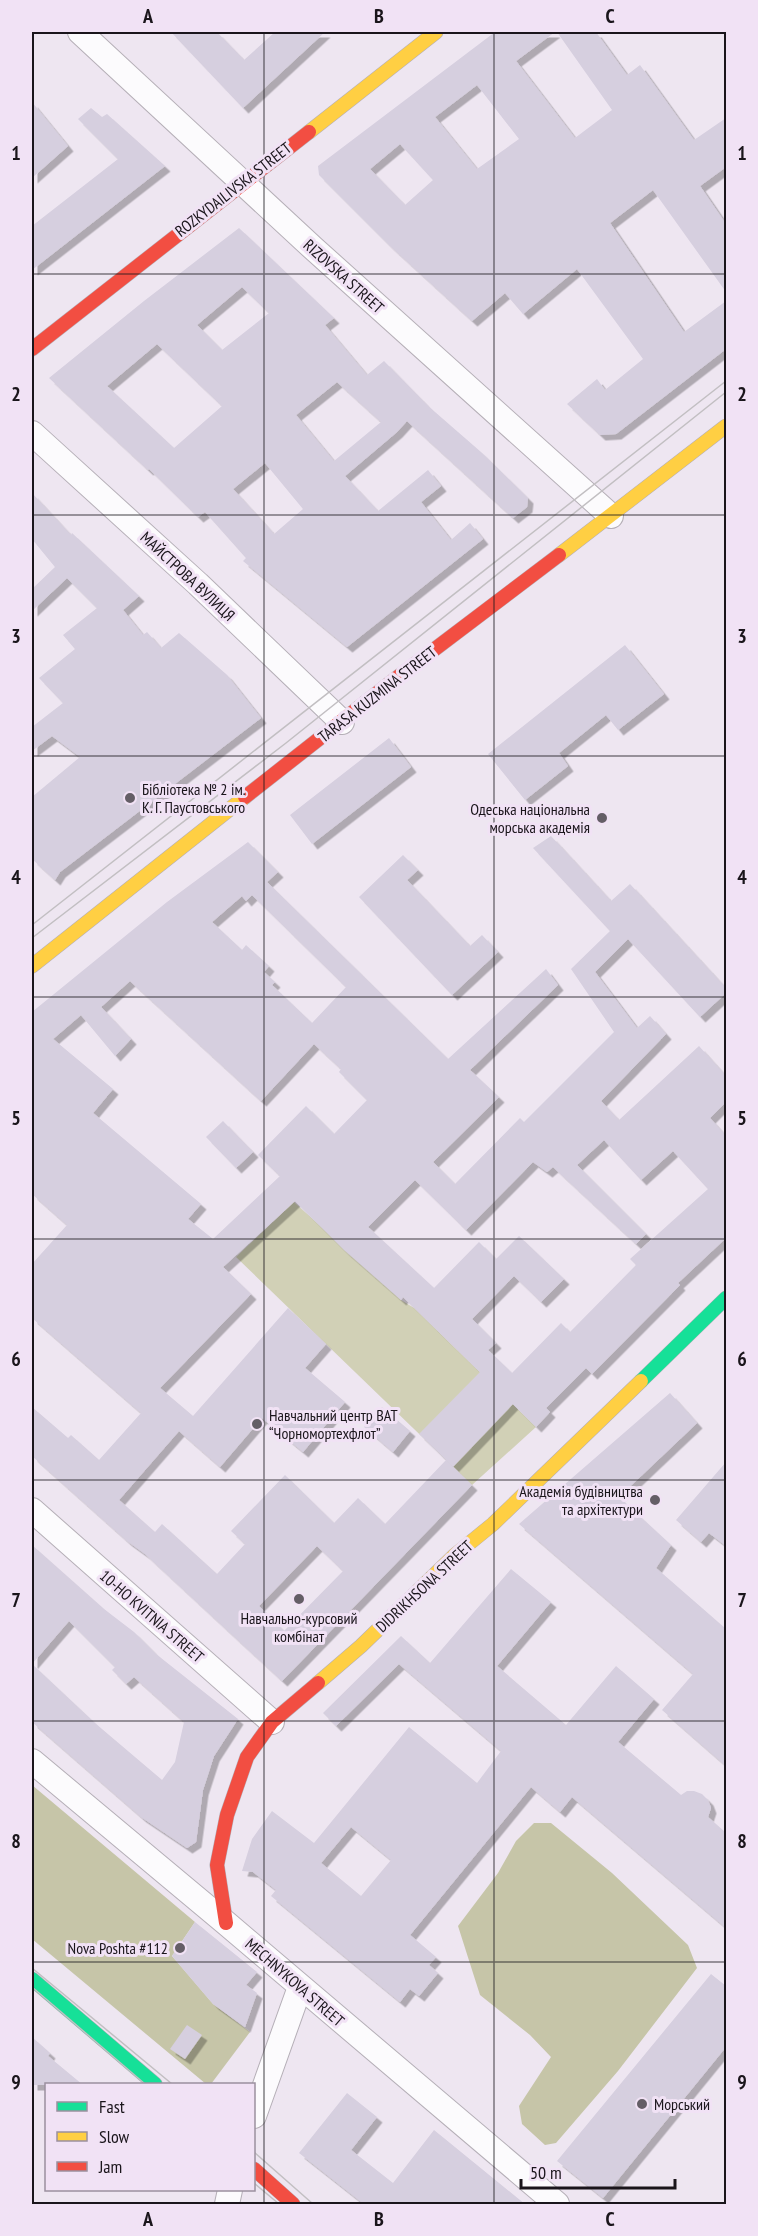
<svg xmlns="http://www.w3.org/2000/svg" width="758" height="2236" font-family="'PT Sans Narrow',sans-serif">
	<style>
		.green { fill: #d1d0b6 }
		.forest { fill: #c6c5a8 }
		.building { fill: #d6cfdf; fill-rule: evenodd; filter: url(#shadow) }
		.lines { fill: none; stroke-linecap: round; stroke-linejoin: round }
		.street-casing { stroke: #b5afb7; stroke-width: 26 }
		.fast-casing { stroke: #b5afb7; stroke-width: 15 }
		.slow-casing { stroke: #b5afb7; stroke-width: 15 }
		.jam-casing { stroke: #b5afb7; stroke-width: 15 }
		.street { stroke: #fcfbfd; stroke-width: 24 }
		.fast { stroke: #16e098; stroke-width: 14 }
		.slow { stroke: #ffcf43; stroke-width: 14 }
		.jam { stroke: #f24e42; stroke-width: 14 }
		.tram { stroke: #c2bfc2; stroke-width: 1.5 }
		.grid { fill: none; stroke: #1a151b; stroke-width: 1.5; stroke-opacity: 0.55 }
		.poi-dot { fill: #645e66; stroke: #f1e2f5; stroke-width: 2 }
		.labels { text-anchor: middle; stroke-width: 6; stroke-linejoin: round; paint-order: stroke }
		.street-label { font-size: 16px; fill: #1a151b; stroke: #f1e2f5 }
		.poi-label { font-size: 16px; fill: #1a151b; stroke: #f1e2f5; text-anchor: start }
		.neatline { fill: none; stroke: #1a151b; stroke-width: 2 }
		.grid-label { font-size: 20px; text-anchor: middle; font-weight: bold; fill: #1a151b }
	</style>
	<defs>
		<filter id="shadow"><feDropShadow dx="5.5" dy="5.5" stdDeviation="0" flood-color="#0004"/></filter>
	</defs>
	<rect width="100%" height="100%" fill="#eee6f1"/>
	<path class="green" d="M294,1202l107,98 13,8 122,119 -64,58 -236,-228z"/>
	<path class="forest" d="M32,1785l163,137 -23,34 41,48 37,28 -39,52h-5l-174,-145z
		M534,1823h17l61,50 76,72 9,23 -79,103 -62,72 -11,2 -23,-21 -3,-18 32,-49 -21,-22 -50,-40 -22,-69 40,-53 18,-32z"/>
	<path class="building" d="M171,32h46l27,28 31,-28h50l-82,76z
		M495,32h60l-39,29 59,77 37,-28 -55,-78h39l31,43 13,-10 54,75 32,-22v49l-26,19 26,38v68l-73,-102 -43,33 74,109 42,-31v48l-110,85 -16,1 -33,-31 30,-25 8,11 38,-31 -66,-90 -54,45 -18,-21 -33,28 -83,-76 -70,-70 -1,-9zM477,85l42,54 -42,30 -42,-52zM400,144l33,36 -28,25 -35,-36z
		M32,102l36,44 -36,32z
		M91,108l11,9 5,-3 58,52 -133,104v-44l86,-67 -40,-40z
		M239,228l95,90 -9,7 42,50 17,-14 44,45 54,47 46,45 -1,9 -14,11 -106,-97 -10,11 -52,44 33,35 50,-41 13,16 -20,16 30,38 19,-17 13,16 -136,108 -104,-86 3,-3 -41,-46 -7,5 -49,-48 -1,1 -99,-92 95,-77zM242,287l27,26 -47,37 -25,-25zM157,344l65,62 -48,42 -67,-62zM337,382l44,40 -47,39 -38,-46zM265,463l38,46 -29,25 -41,-45z
		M32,493l39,42 1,-2 67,63 -16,14 20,25 4,-3 14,16 18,-15 48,42 34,43 -201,154 -5,8 -23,-21v-62l48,-40 -28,-21 -20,15v-24l31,-24 -24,-25 36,-29 -12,-14 34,-27 -30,-30 -35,33v-22l23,-22 -23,-28z
		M625,645l39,49 -46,36 -12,-15 -47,38 9,13 -43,34 -37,-46z
		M389,738l22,29 -99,77 -22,-29z
		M551,836l60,65 19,-17 96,104v5l-26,24 -72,-78 -33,33 42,56 13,-12 16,18 -65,67 18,19 80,-74 27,30v26l-16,16 16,18v102l-48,45 2,2 -88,89 -6,-6 -40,40 4,4 -14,15 -23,-23 -60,63 -7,-7 26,25 -190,196 -137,-127 -18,-13 -95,-85v-49l36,31 3,-3 28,25 42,-47 -109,-95v-54l35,-39 -35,-31v-182l135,-110 81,-60 30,30 -11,10 181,177 98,-90 12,16 -88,85 29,27 -66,65 22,22 65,-66 4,4 90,-90 -43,-63 39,-38 -77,-83zM252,895l94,92 -34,36 -40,-38 3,-3 -11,-10 5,-6 -23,-21 -4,5 -30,-28 30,-26 4,5zM130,981l131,120 53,-57 27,25 -2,3 28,28 -33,34 -28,-28 -48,49 22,21 -67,63 -25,-20 13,-15 -108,-91 20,-24 -60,-50 28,-24 34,41 16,-17 -30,-32zM604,1140l37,40 32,-29 35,38 -78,70 6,6 -66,67 -9,-9 -49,50 -24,-23 8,-7 -24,-24 42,-43 27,26 23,-23 -45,-43 -23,23 -17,-17 -45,46 -66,-61 47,-47 51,50 67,-68 14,10 6,-5 83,77 10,-10 -69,-69zM295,1201l49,49 57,50 2,-3 77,75 -61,62 27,26 -61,64 -27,-26 -24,25 -49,-48 -54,56 14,13 -28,30 -55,-50 -7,8 -36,-32 60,-69 41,36 42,-49 41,34 42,-50 -40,-34 21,-24 -38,-36 -95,108 -33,-28 91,-94 -28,-27zM317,1546l26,25 -59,60 -25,-25z
		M403,855l15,15 -11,10 63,66 12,-11 16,17 -46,43 -93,-98z
		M223,1121l30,31 -17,16 -30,-31z
		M670,1393l27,30 -78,74 52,48 -15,23 70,61v137l-64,-56 31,-36 -174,-150z
		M382,1407l28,24 -17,21 -29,-25z
		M726,1462v84l-17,-13 -8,9 -25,-22z
		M32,1545l72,64 30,23 22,22 82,65 -24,37 -11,34 -7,52 -9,6 -46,-31 -109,-95zM69,1621l46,46 -3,3 14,14 8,-7 50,45 -9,40 -13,18 -66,-56 -64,-60z
		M511,1569l40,33 -54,64 69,59 50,-59 38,33 -36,43 63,53 6,-4h7l8,3 6,6 3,8 -3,9 18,16v95l-154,-131 -12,15 -29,-25 -121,148 26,22 -7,8 9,8 -19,23 -9,-7 -10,13 -129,-106 5,-6 -23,-18 -11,-1 10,-32 20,-28 42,32 95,-116 68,56 24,-32 -102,-87 -63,62 -13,-13 78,-77 29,27zM351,1827l40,33 -30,36 -40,-33z
		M195,1922l62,50 -11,13 11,8 -12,34 -32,-23 -41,-48z
		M711,1974l15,12v61l-123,151 -46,-37z
		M187,2025l15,10 -17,24 -15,-10z
		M32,2037l18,16 -2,3 35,29h-51z
		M347,2093l30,24 -26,33 42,33 41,-53 92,75h-161l-66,-52z"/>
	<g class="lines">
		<defs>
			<path id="street" d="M80,32l233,216 298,268
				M32,433l166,151 144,138
				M32,1510l240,212
				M32,1761l194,162 331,281
				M254,2116l46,-129
				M227,2204l3,-14"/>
			<path id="fast" d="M641,1381l85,-83
				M32,1979l123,105"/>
			<path id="slow" d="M309,132l127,-100
				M559,555l167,-129
				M32,966l213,-169
				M318,1683l43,-37 94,-91 38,-31 148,-143"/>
			<path id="jam" d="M32,349l277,-217
				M245,797l149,-117 165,-125
				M226,1923l-9,-58 10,-50 20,-58 25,-35 46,-39
				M254,2169l39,35"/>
		</defs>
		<use href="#street" class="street-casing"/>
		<use href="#fast" class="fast-casing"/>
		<use href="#slow" class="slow-casing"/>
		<use href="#jam" class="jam-casing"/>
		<use href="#street" class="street"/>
		<use href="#fast" class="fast"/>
		<use href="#slow" class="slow"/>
		<use href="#jam" class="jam"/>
		<path class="tram" d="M32,925l694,-544
			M32,938l254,-195 440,-351
			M32,1968l140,116
			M32,1987l113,97
			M254,2152l59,52
			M254,2183l25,21"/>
	</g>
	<path class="grid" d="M264,32v2172M494,32v2172M32,274h694M32,515h694M32,756h694M32,997h694M32,1239h694M32,1480h694M32,1721h694M32,1962h694"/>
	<g class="poi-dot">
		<circle cx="130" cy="798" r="6"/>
		<circle cx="602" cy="818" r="6"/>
		<circle cx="257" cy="1424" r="6"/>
		<circle cx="655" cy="1500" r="6"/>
		<circle cx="299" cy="1599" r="6"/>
		<circle cx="180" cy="1948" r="6"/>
		<circle cx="642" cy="2104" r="6"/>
	</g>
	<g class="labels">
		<g class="street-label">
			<text transform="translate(233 189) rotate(-38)" y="6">ROZKYDAILIVSKA STREET</text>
			<text transform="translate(344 276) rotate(42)" y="6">RIZOVSKA STREET</text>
			<text transform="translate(188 576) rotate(43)" y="6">МАЙСТРОВА ВУЛИЦЯ</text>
			<text transform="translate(377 694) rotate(-38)" y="6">TARASA KUZMINA STREET</text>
			<text transform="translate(424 1586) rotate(-43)" y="6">DIDRIKHSONA STREET</text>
			<text transform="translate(152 1616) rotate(41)" y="6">10-HO KVITNIA STREET</text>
			<text transform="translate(295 1982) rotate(41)" y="6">MECHNYKOVA STREET</text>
		</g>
		<g class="poi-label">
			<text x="142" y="795">Бібліотека № 2 ім.<tspan x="142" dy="18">К. Г. Паустовського</tspan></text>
			<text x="590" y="815" text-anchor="end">Одеська національна<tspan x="590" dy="18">морська академія</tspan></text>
			<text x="269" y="1421">Навчальний центр ВАТ<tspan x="269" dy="18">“Чорномортехфлот”</tspan></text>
			<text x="643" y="1497" text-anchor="end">Академія будівництва<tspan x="643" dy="18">та архітектури</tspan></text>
			<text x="299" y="1624" text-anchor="middle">Навчально-курсовий<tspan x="299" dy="18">комбінат</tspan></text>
			<text x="168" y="1954" text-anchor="end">Nova Poshta #112</text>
			<text x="654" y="2110">Морський</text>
		</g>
	</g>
	<rect width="758" height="2236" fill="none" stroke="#f1e2f5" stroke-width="66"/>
	<rect x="45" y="2083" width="210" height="108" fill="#f1e2f5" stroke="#9b909e" stroke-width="1.5"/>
	<rect x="57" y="2102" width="30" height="9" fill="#16e098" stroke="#9b909e" stroke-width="1.5"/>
	<text x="99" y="2113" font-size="18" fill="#1a151b">Fast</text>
	<rect x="57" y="2132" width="30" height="9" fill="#ffcf43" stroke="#9b909e" stroke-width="1.5"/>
	<text x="99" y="2143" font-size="18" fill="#1a151b">Slow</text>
	<rect x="57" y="2162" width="30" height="9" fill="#f24e42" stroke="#9b909e" stroke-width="1.5"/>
	<text x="99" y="2173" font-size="18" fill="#1a151b">Jam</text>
	<path d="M521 2179v9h154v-9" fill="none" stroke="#1a151b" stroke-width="3"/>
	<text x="530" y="2179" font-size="18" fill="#1a151b" stroke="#f1e2f5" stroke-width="4.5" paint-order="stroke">50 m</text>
	<rect x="33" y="33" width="692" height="2170" class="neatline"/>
	<g class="grid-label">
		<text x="148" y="23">A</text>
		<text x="379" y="23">B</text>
		<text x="610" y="23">C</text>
		<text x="16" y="160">1</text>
		<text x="742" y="160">1</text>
		<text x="16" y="401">2</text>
		<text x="742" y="401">2</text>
		<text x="16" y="643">3</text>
		<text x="742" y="643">3</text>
		<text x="16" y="884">4</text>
		<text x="742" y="884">4</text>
		<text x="16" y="1125">5</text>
		<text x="742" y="1125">5</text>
		<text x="16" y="1366">6</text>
		<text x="742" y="1366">6</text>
		<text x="16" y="1607">7</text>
		<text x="742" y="1607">7</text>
		<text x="16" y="1848">8</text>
		<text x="742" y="1848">8</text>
		<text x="16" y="2089">9</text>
		<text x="742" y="2089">9</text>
		<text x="148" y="2226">A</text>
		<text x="379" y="2226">B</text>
		<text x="610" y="2226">C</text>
	</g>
</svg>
